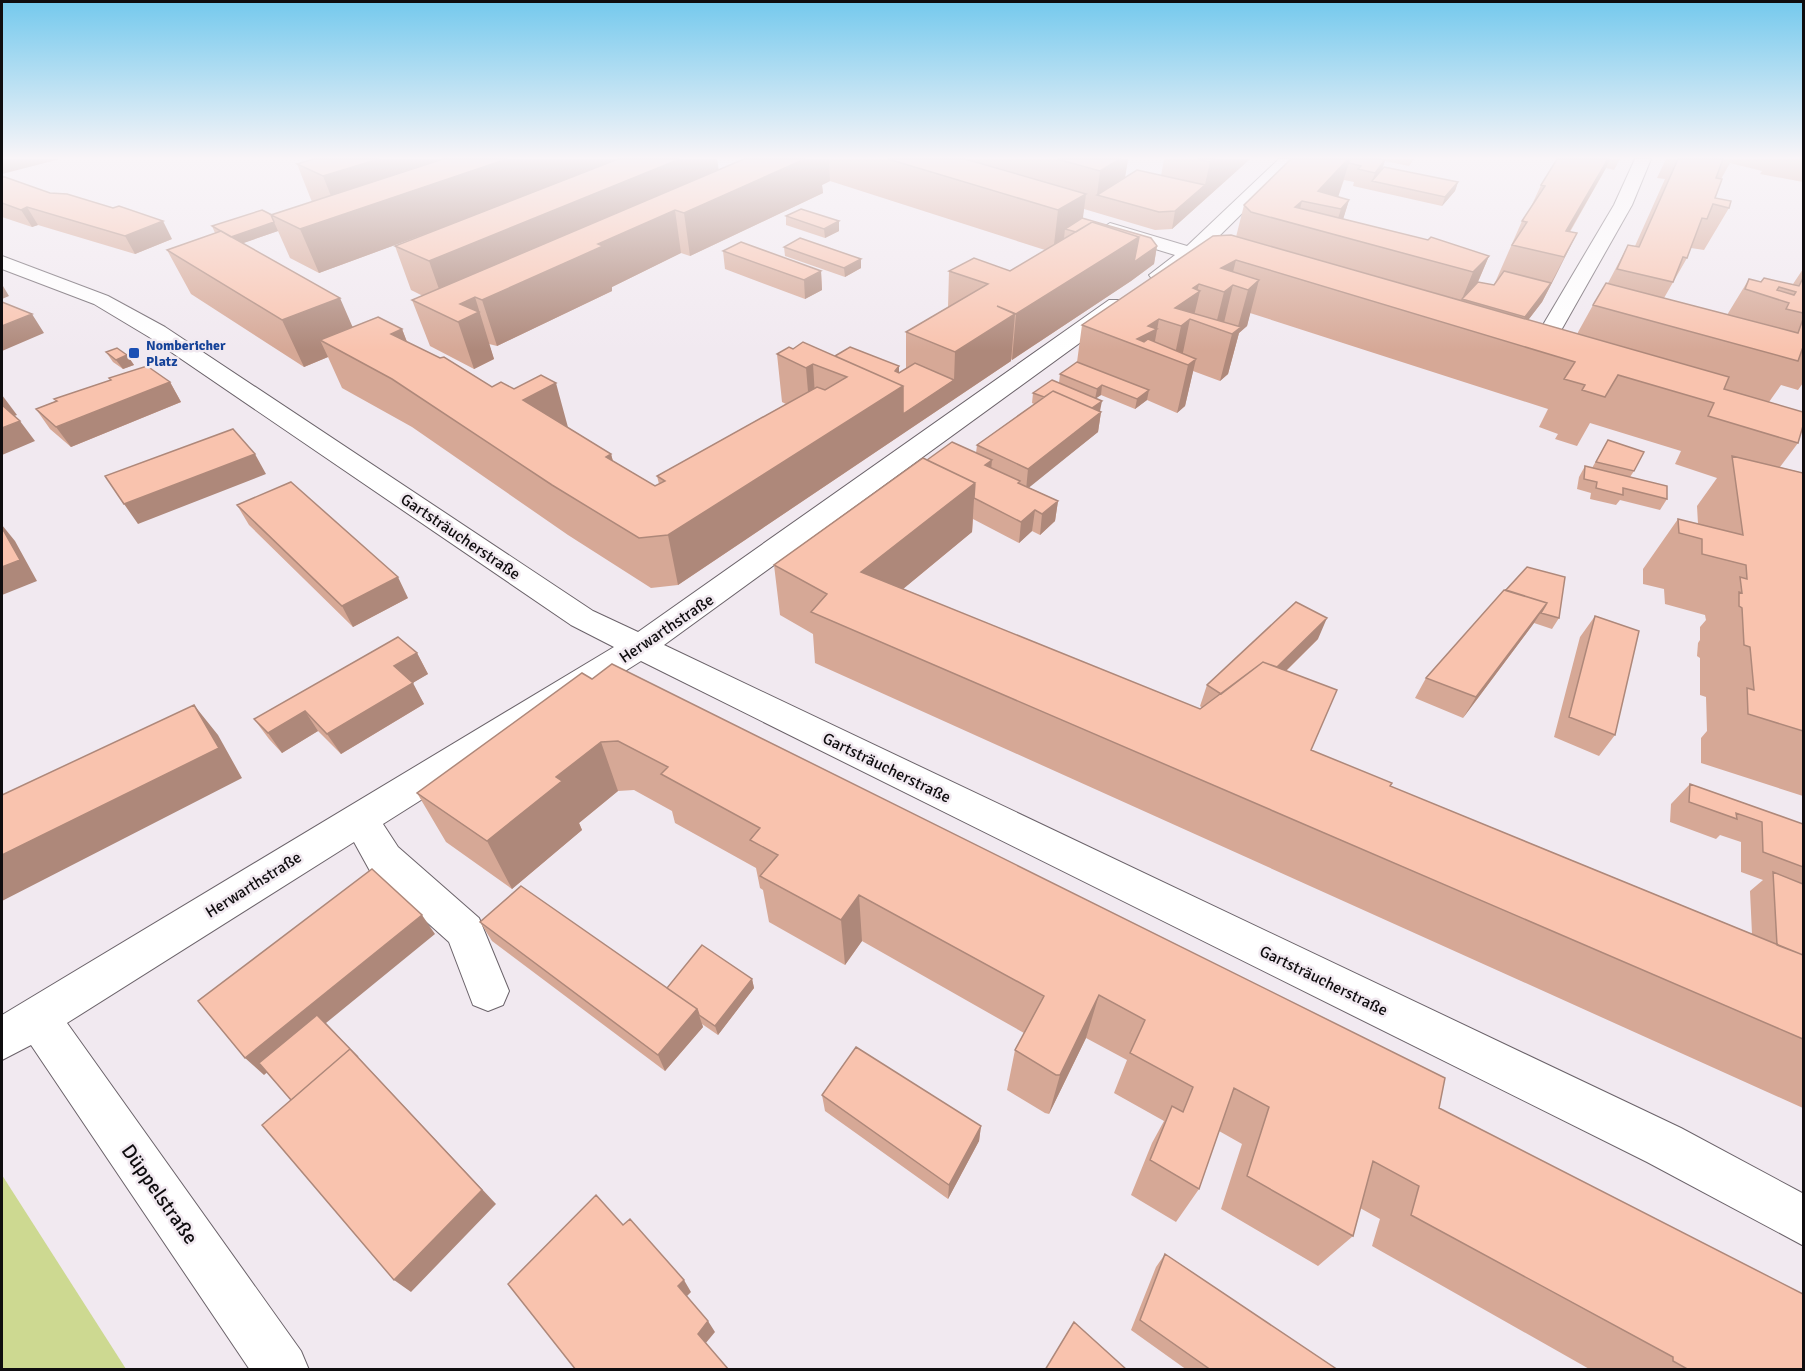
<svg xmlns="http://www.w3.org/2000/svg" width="1805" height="1371" font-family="Signika,sans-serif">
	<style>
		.green { fill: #cdd991 }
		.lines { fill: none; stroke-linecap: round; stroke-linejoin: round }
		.minor-casing { stroke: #6b636a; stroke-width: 2 }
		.minor { fill: #fff; fill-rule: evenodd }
		.wall { fill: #d6a896; fill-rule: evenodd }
		.shaded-wall { fill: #ae887a }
		.building { fill: #f9c3ae; stroke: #ae887a; stroke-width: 1.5; fill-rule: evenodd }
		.transit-dot { fill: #1a4fb4; stroke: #f1e9f0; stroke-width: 2 }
		.labels { text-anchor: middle; stroke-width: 5; stroke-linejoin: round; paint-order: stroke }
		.far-transit-label { font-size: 14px; font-weight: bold; fill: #164399; stroke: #f1e9f0; text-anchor: start }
		.street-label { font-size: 16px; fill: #0f0d0f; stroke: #f1e9f0 }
		.near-street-label { font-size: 20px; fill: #0f0d0f; stroke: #f1e9f0 }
	</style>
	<rect width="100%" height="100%" fill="#f1e9f0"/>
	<path class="green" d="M2,1175l124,194h-124z"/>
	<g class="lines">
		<defs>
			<path id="minor" d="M1279,159h18l-93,92 10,6 -3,4 -7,2 -11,-3c-12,9 -25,23 -41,19l-3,-4 26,-20 -72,-22 -2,-4 9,-6 77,23z
				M1635,159h16l-19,46 -86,152 -3,5h-16l-3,-5 90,-152z
				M2,256l106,40 57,31 428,284 45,21 471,-332h16l3,5 -3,5 -461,335 1017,483 123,66v52l-157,-84 -1006,-501 -258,163 15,23 81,71 30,73 -6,14 -15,6 -15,-6 -24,-63 -79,-71 -16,-29 -287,181 234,328 8,19h-59l-219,-325 -29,15v-45l612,-368 -43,-22 -422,-288 -55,-33 -92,-35z"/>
		</defs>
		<use href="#minor" class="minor-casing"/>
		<use href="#minor" class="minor"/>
	</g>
	<path class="wall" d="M717,159l2,11 25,-11h384l-3,19 36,-2 3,-17h86l-78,70 -17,1 -71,-21 -2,9 75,28 -3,18 -23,17 -119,79 -1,-1v2l-333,224 -27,3 -83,-53 -156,-108 -70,-39 -14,-31 -24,10 -113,-73 -24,-44 48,-17 -3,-7 60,-11 40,-13 -15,-38zM830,181l215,69 -35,21h-61l-1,36 -42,25v37l-7,4v-7l-106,-17 -16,5 5,48 4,2 -129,72 2,8 -4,2 -42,-25 -2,-7 -42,-26 -162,-86 -5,-13 -49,-2 -110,-84 35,-12 12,27 29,15 122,-45 -46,18 16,44 12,6 -11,4 18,46 44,23 20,-10 -5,-15 8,2 115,-55v-4l69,-34 9,3 133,-63 -1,-8z
		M1291,159h123l-5,7 -24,-5 -3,7 76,14 -3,9 -13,15 -89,-20 1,-4 -10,-2 -6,17 11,3 -6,19 146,37 -11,26 16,3 28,-64 8,-12 11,-24 16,-26h63l-6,11 -8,-2 -36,64 7,1 -22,44 -13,25 -14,18 49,14 16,-29 15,-22 20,-38 7,1 30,-67 -8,-1 9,-19h137v23l-43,-8 2,-3 -32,-8 -9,16 -6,19 14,10 -25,42 -13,-2 -4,10 -23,40 63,17 22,-36 12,3 32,2 10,-15v114l-5,7 -17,-5 -12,17 29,41 -18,24 23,6v323l-102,-33v-25l6,-7 -1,-34 -6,-2v-37l-3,-2 1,-13 2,-3v-13l6,-7 -1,-5 -40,-11 -1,-15 -21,-5v-15l35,-50 20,5 -1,-18 20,-28 -42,-14 6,-13 -91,-28 -13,23 -22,-7 3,-5 -19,-7 9,-18 -298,-96 -3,13 -8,7 -11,41 -8,7 -27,-10 -8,35 -8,7 -30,-13 -12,9 -34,-14 -5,3 4,13 1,1 -3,20 -70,55 30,14 -3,20 -15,14 -8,-4 -13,12 -46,-24 -1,13 -69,57 297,120 2,-1 -2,-2 7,-21 111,-46 -32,32 25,79 79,36 362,148 -2,-43 13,-11 -22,-8v-30l-21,-7 -4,4 -46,-17 1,-18 19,-20 113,40v284l-988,-445 -2,-29 -33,-19 -6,-50 153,-105 49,-7 1,-8 57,-41 -2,-1 1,-10 26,-10 1,-9 17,-12 5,-37 154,-88 8,-32z
		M2,176l170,63 -37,15 -97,-29 -6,2 -30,-10z
		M786,216l53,15 -14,7 -39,-13z
		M784,247l77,21 -16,9 -60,-21z
		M723,251l98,20 1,19 -17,9 -80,-30z
		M106,352l21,3 7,10 -11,4 -10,-7z
		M109,378l61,4 11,20 -110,45 -21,-18 -14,-20 20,-8 -2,-2 56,-19z
		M1608,440l26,31 -4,6 37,22 -7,11 -40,-10 -4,5 -26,-6 1,-6 -14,-4 2,-12 6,-11 7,2z
		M237,505l171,93 -55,29 -104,-102z
		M1504,590l55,28 -7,11 -18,-6 -71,95 -48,-20 11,-20z
		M1595,616l20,119 -16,21 -45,-19 26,-100z
		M417,653l11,21 -16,9 12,21 -83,50 -23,-23 -36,22 -13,-14 -15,-20z
		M592,679l847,429 364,262h-212l-219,-124 8,-27 -20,-11 -7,28 -35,30 -97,-57 21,-65 -23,-13 -20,58 -23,33 -45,-27 21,-52 12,-22 -50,-28 13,-33 -41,-22 -37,76 -4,-1 -38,-23 8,-40 9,-17 -162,-92 -17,24 -76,-43 -6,-32 -3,-2 -4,-20 -81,-45 -3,-12 -38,-21 -16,1 -39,32 3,7 -70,59 -66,-47 -29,-49z
		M480,922l187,66 85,-9 2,9 -36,47 -16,-11 1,3 -38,44 -173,-130z
		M822,1095l159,31 -2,15 -31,58 -123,-88z
		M1165,1254l173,116h-151l-56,-40 25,-63z"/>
	<path class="shaded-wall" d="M2,159h58l-58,15z
		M379,159h250l-310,114 -19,-44 39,-13 -16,-40z
		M680,159h37l3,26 -275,121 -16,-45z
		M805,159h24l1,22 -8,4 1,8 -133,63 -6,-43z
		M1120,159h8l-6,36h-25l3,-24z
		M1213,159h37l-49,44 9,-41z
		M1348,159h2l-1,4 -11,34 -20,-6z
		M1608,159h2l-4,9 -50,87 10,-24z
		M1385,160l-5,17 -8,4 3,-8z
		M1458,182l-3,9 -13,15 3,-9z
		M1205,185l-4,18 -29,26 3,-18z
		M1086,194l-5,39 -16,-4 -2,18 -10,6 5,-43z
		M1349,200l-11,36 -5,-2 8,-25z
		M1302,201l-6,23 -1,-17z
		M27,207l11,18 -6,2 -11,-17z
		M675,210l6,43 -69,34v4l-115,55 -15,-46 116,-56z
		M163,221l9,18 -37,15 -10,-18z
		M839,221v10l-14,7 -1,-9z
		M274,222l4,9 -43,15 -4,-9z
		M1577,233l-22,44 -13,25 -26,34 9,-19 26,-34z
		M1139,237l18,9 -3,18 -23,17 -119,79 4,-46z
		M1489,256l-19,44 -8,-1 11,-27z
		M861,259v9l-16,9 -1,-9z
		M1236,260l-7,28 4,-3 -11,46 -7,-3 9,-36 -3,-24z
		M821,271l1,19 -17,9 -1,-19z
		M1259,280l-12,46 -8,7 -11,41 -8,7 12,-47 5,-4 11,-40z
		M1199,284l-2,8 3,-1 -7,29 -3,-1 -9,43 -7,-3 7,-33 -6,-18 18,-20z
		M3,286l6,10 -7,3v-12z
		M475,297l19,62 -20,10 -16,-47 2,-18z
		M340,298l20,46 -40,-4 8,17 -24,10 -22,-47z
		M32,314l12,19 -42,18v-25z
		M1015,314l-4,47 -333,224 -10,-50 227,-164 4,-5v20l55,-6 1,-28z
		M1159,319l-6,33 -16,-13 11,-13z
		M402,329l18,47 -29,-42z
		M127,355l7,10 -11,4 -7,-9z
		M1196,359l-11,47 -8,7 11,-48z
		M813,364l3,48 -6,3 -4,-47z
		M170,382l11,20 -110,45 -15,-20z
		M556,383l13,48 -46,-31z
		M1102,385l-1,10 -6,4 2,-10z
		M1149,390l-2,10 -12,9 2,-10z
		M2,395l15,20 -8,3 -7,-10z
		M1102,401l-2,10 -19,13 2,-10z
		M1101,412l-3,20 -72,58 2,-21z
		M20,421l15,20 -33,14v-27z
		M255,454l11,20 -128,50 -14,-20z
		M611,454l13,50 -18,-47z
		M992,460l-2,20 -5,-15z
		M975,483l-3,49 -109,90 -2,-50z
		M1058,501l-3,20 -15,14 2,-21z
		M1035,510l-3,21 -13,12 2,-21z
		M2,525l13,16 22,40 -35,14z
		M398,577l10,21 -55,29 -11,-21z
		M1547,603l-13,20 -71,95 13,-21z
		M1327,618l-9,21 -87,86 7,-21z
		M417,653l11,21 -22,13 -12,-21z
		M413,683l11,21 -83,50 -14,-20z
		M194,705l24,30 24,43 -240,123v-46z
		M305,711l13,20 -36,22 -14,-20z
		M601,742l17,49 -39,32 3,7 -70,59 -25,-48 69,-64z
		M859,895l3,46 -17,24 -4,-45z
		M422,915l13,19 -109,89 170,181 -85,88 -17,-12 -68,-256 -62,51 -19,-17z
		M752,979l2,9 -36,47 -3,-9z
		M1099,995l-13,43 -37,76 11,-39z
		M697,1009l6,18 -38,44 -7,-16z
		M981,1126l-2,15 -31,58 1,-14z
		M684,1280l7,12 -5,5 -8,-11z
		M708,1321l7,11 -10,12 -7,-10z"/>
	<path class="building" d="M314,159h65l-56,17 -26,-12z
		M443,159h64l-207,70 -29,-14z
		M618,159h62l-251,102 -34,-15z
		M744,159h61l-121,54 -9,-3 -77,34 5,2 -121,54 -7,-3 -15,7 19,8 -21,10 -46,-22z
		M888,159h77l121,35 -28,16z
		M1057,159h63l-20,12z
		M1198,159h15l-3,3z
		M1291,159h57l-30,32 31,9 -8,9 -39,-8 -7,6 133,33 3,-3 58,19 -16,16 -222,-60 -7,-7z
		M1350,159h30l5,1 -10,13 -17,-4 3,-3 -12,-3 -1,1z
		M1557,159h51l-42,72 11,2 -13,24 -52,-12 15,-23 -5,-1 23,-35 -4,-1z
		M1678,159h45l-7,19 6,1 -7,19 16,3 -2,7 -16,-4 -6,15 -5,-1 -15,40 -4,-1 -10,25 -56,-13 11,-24 11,2z
		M1384,167l74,15 -13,15 -73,-16z
		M1137,170l68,15 -30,26 -16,1 -62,-17z
		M2,176l48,17 17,1 46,14 6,-2 44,15 -38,15 -98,-29 -6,3 -19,-7z
		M801,209l38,12 -15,8 -38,-13z
		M262,210l10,5h-1l3,7 -43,15 -19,-11z
		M1082,218l69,20 6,8 -23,16 5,-25 -47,-15 -16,10 -11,-3z
		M1092,222l47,15 -123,77 -19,-8 18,8 -60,38 -49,-20 82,-48 -39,-13 25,-13 36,13z
		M221,231l119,67 -58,22 -115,-70z
		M1231,235l498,142 -5,12 79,23v14l-5,17 -90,-27 6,-13 -96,-28 -13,22 -23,-7 3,-5 -21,-6 11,-17 -339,-102 -15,8 38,12 -11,10 -15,-5 -9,7 -25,-8 -6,4 7,3 -25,17 66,19 -9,7 -42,-15 -9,7 -22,-7 -11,7 9,3 -20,10 7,3 4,-3 48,20 -8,6 -106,-40 131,-89z
		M800,238l61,21 -17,9 -60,-21z
		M741,242l80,29 -17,9 -81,-29z
		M1504,271l47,12 -26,34 -63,-18 16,-17 16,3z
		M1764,278l35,8 4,-8v35l-17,-4 3,-6 -44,-14 4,-10 12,3zM1779,287l17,5 -2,3 -17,-5z
		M1606,283l192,50 5,-14v28l-5,14 -205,-56z
		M2,302l30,12 -30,12z
		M378,317l24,12 -11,5 49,24 4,-1 48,30 9,-5 13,7 27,-14 15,8 -33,17 88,54 -5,3 49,29 10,-5 -8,-5 160,-89 8,3 22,-13 -34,-13 -7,4 -29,-14 12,-7 4,2 10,-7 100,44 -235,149 -29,3 -87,-53 -160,-106 -72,-39z
		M850,347l49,19 -4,5 4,2 16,-10 39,17 -51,34v-28l-68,-30z
		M117,348l10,7 -11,5 -10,-8z
		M1077,362l72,28 -12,9 -35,-14 -5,4 -37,-15z
		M147,366l23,16 -114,45 -20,-18 21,-8 -3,-2 57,-19 -2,-2z
		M1052,380l50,21 -10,7 -39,-17 -9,6 -11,-4z
		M1053,391l48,21 -73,57 -51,-24z
		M2,405l18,16 -18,7z
		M233,429l22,25 -131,50 -19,-28z
		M1608,440l36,12 -10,19 -38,-9z
		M952,442l40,18 -7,5 35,16 -2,2 40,18 -16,13 -7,-4 -14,12 -47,-24 1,-15 -48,-23z
		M1732,456l71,17v258l-55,-17 -1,-26 7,2 -4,-43 -6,-2 -2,-37 -3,-2v-14l3,1 -2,-16 7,2 -1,-14 -44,-11v-15l-23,-6 -1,-14 65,16z
		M923,458l52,25 -114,89 339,137 63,-47 74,28 -26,60 81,33 -2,3 413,169v84l-992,-427 16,-18 -53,-29z
		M1585,466l82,20v13l-44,-11v7l-27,-7 1,-6 -13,-3z
		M291,482l107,95 -56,29 -105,-101z
		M2,528l18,32 -18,7z
		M1527,567l38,10 -6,41 -18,-5 6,-10 -41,-13z
		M1504,590l43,13 -71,94 -50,-19z
		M1296,602l31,16 -50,49 -14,-5 -42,32 -14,-9z
		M1595,616l44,15 -24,104 -46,-18z
		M398,637l19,16 -23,13 19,17 -86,51 -22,-23 -37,22 -14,-14z
		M612,664l833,414 -6,30 364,186v76h-114l-16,-9v-4l-262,-142 8,-29 -46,-25 -20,75 -106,-60 22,-69 -35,-19 -35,101 -49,-29 22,-54 11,6 10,-25 -63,-34 15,-33 -46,-25 -39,80h-4l-41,-25 29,-54 -185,-101 -18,25 -81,-44 18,-21 -28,-15 10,-12 -99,-54 7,-7 -50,-26 -17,1 -45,35 6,4 -75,60 -70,-48 165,-120 10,6z
		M194,705l25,43 -217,107v-60z
		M1690,784l113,40v43l-40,-15 -1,-30 -26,-9 1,6 -48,-17z
		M372,869l50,46 -177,143 -47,-57z
		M1773,872l30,12v71l-26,-10z
		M521,886l176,123 -39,46 -178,-133z
		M702,945l50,34 -37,47 -16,-11 -2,-6 -30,-21z
		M317,1015l41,42 -8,-8 -59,51 -32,-37z
		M856,1047l125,79 -32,59 -127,-90z
		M350,1049l132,141 -88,90 -132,-155z
		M596,1195l27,30 7,-6 54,61 -6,6 30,35 -10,13 31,36h-153l-68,-86z
		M1165,1254l173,116h-127l-71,-50z
		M1074,1322l53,48h-82z"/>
	<linearGradient id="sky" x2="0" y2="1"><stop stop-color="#74c9ed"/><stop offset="0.45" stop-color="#f9f5f8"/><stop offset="1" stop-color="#f9f5f8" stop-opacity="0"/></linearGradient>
	<rect width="1805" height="351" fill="url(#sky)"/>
	<rect class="transit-dot" x="128" y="347" width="12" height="12" rx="3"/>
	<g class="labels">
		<g class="far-transit-label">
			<text x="146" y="350">Nombericher<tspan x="146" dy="16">Platz</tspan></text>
		</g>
		<g class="street-label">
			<text transform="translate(461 536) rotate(34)" y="6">Gartsträucherstraße</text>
			<text transform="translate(666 628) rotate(-34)" y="6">Herwarthstraße</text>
			<text transform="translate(887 767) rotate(26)" y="6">Gartsträucherstraße</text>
			<text transform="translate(253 884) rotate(-32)" y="6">Herwarthstraße</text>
			<text transform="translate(1324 980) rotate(26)" y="6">Gartsträucherstraße</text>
		</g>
		<g class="near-street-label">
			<text transform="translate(160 1194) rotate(55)" y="7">Düppelstraße</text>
		</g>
	</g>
	<rect width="1805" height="1371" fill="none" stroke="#0f0d0f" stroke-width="6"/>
</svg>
